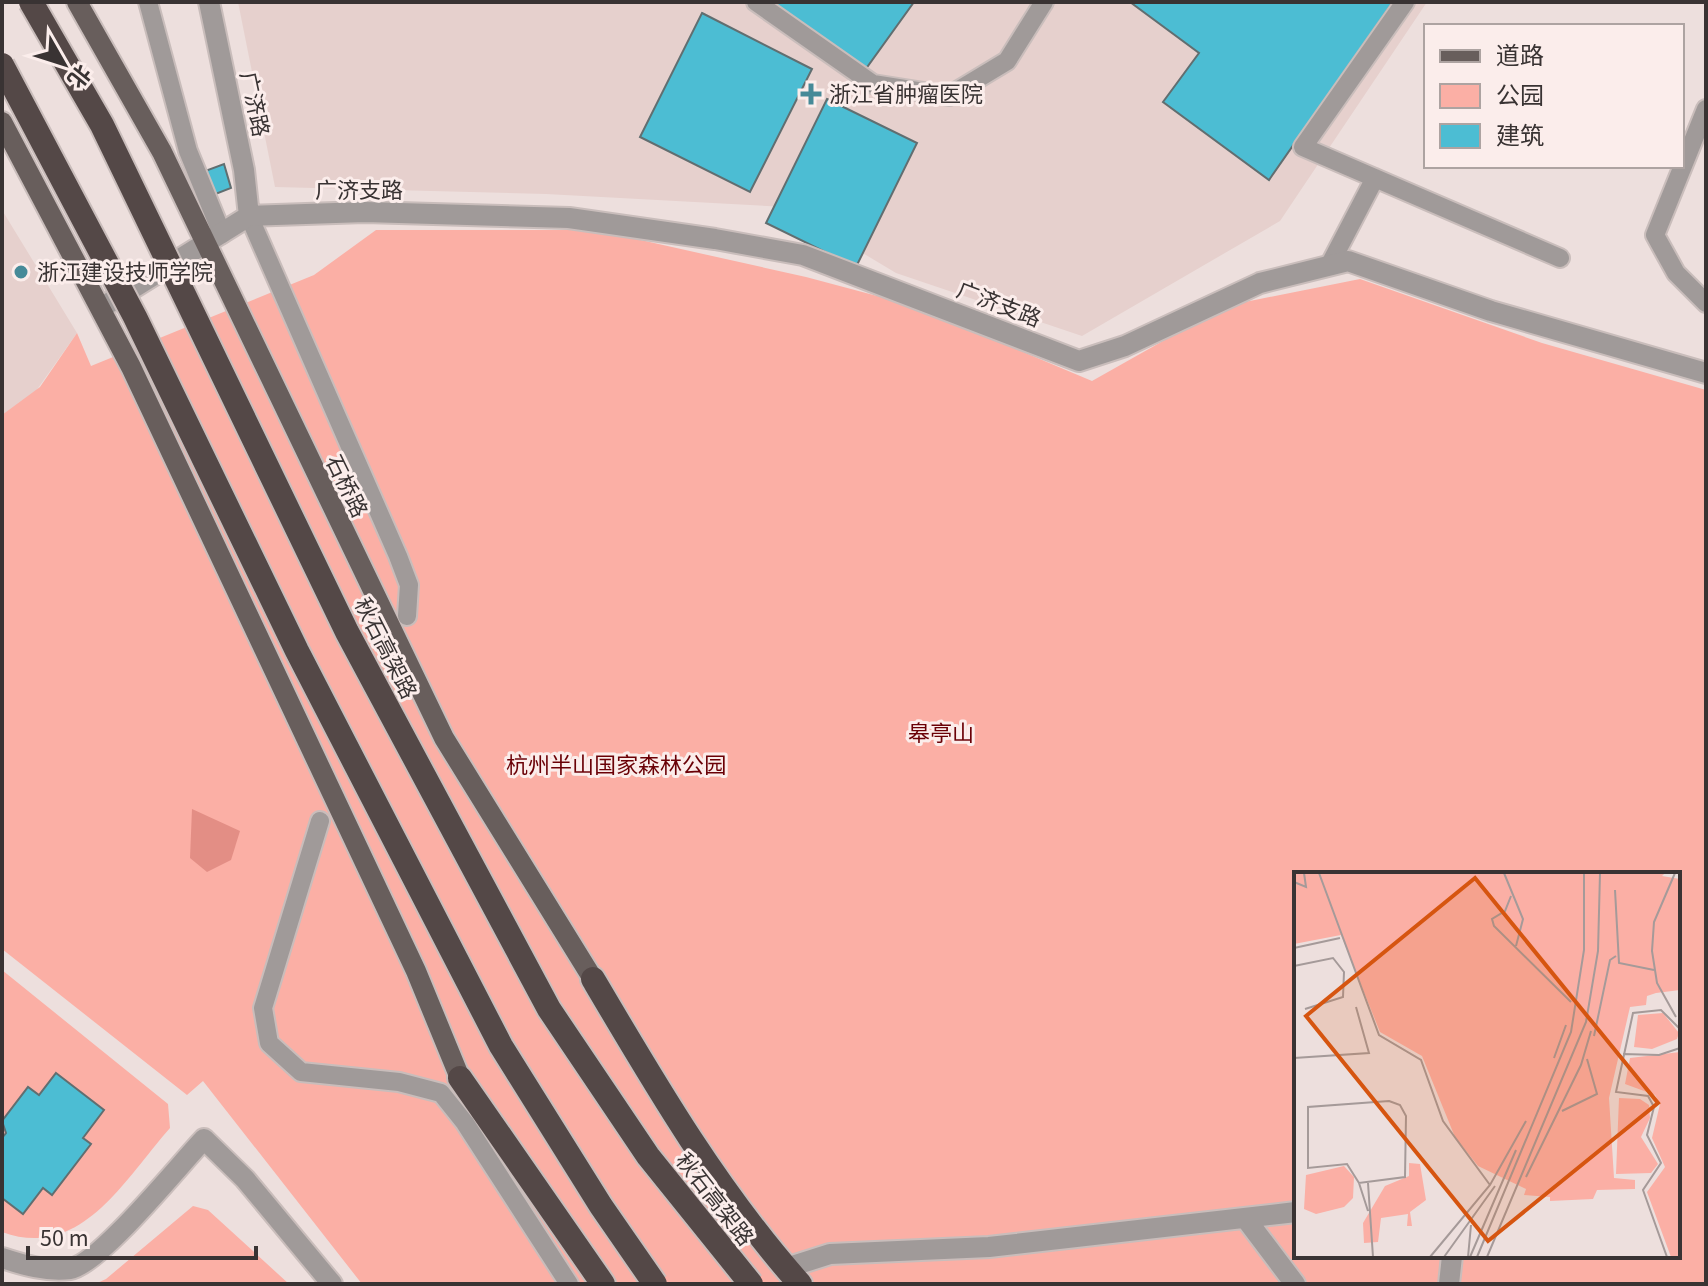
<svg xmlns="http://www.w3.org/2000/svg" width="1708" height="1286" font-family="'Source Sans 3','Noto Sans SC',sans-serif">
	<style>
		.built { fill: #e6d0cd }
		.green { fill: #fbafa5; fill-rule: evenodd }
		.water { fill: #e38e85 }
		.building { fill: #4cbdd3; stroke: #616e70; stroke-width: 2 }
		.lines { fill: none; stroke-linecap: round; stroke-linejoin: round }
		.lane-casing { stroke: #c9bdbb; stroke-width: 22 }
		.street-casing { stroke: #c9bdbb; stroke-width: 24 }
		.primary-casing { stroke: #c9bdbb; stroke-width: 24 }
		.highway-casing { stroke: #c9bdbb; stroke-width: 28 }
		.lane { stroke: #a09a99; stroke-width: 18 }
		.street { stroke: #a09a99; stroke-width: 20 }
		.primary { stroke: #685e5c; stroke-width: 20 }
		.highway { stroke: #544847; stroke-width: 24 }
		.highway-bridge-casing { stroke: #c9bdbb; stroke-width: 28; stroke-linecap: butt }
		.highway-bridge { stroke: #544847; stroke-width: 24 }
		.poi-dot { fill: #468a98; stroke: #fbedeb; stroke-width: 3 }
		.labels { text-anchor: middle; stroke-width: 6; stroke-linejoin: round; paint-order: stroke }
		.poi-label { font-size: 22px; fill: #393333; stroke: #fbedeb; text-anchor: start }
		.street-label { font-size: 22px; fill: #393333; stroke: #fbedeb }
		.park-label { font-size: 22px; fill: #6a0006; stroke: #fbedeb }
		.inset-road { fill: none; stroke: #a59a99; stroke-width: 2 }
		.view { fill: #d65510; fill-opacity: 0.15; stroke: #d65510; stroke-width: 4 }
		.inset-edge { fill: none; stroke: #393333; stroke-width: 4 }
	</style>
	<rect width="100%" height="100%" fill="#eddfdd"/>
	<path class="built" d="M238,2h1189l-147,219 -198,115 -186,-63 -110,-66 -240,-13 -271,-7z
		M2,210l75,123 -75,106z"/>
	<path class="green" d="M376,230h220l210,47 105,28 181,76 133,-75 135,-27 182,64 164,47v894h-1344l-159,-203 -16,14 -185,-146v-534l38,-28 37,-54 14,33 223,-91zM1296,874h382v382h-382z
		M2,970l166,134 2,24c-46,52 -89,133 -168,104z
		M193,1206l15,4 81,74h-194l11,-5z"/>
	<path class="water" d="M192,809l48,22 -9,29 -24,12 -17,-14z"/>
	<path class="building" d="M770,2h144l-49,68z
		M1130,2h263l-124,178 -106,-78 36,-49z
		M702,13l110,56 -62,123 -110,-55z
		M827,99l90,44 -61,124 -90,-44z
		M224,164l7,24 -18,7 -8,-24z
		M56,1073l48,37 -21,28 8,6 -39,51 -9,-7 -20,26 -21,-16v-60l4,-5 -4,-12 26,-34 11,8z"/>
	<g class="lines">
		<defs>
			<path id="lane" d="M148,2l40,149 34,83
				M756,2l117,82 76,12 58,-35 37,-59
				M1405,2l-102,145 257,111
				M1706,109l-51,126 21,38 30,30
				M249,216l149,340 11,29 -2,31
				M1329,266l46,-88
				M320,821l-57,187 6,35 32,29 98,10 42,11 24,30 104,161"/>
			<path id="street" d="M209,2l35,168 5,46
				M249,216l116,-4 204,6 146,21 88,16 276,106 46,-15 135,-63 88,-22 143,50 215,62
				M101,308l148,-92
				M1246,1219l49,65
				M2,1258c21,7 45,14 68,11 29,-4 110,-105 134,-130l41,40 87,105
				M786,1268l44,-14 159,-7 307,-35
				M1449,1284l3,-28"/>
			<path id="primary" d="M77,2l85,150 282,586 149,241
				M2,122l129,245 285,604 44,107"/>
			<path id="highway" d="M593,979c63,107 125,213 207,305
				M460,1078l143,206"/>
		</defs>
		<use href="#lane" class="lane-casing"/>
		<use href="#street" class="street-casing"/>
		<use href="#primary" class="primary-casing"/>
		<use href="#highway" class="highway-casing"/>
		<use href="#lane" class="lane"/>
		<use href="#street" class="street"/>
		<use href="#primary" class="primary"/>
		<use href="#highway" class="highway"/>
		<defs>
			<path id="highway-bridge" d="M31,2l71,123 245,507 202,377 99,147 103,128
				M2,65l133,252 162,334 204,395 100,160 54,78"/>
		</defs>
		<use href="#highway-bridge" class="highway-bridge-casing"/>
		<use href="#highway-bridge" class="highway-bridge"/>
	</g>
	<g class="poi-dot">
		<path d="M807 82h8v8h8v8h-8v8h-8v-8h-8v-8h8z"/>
		<circle cx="21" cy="272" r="8"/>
	</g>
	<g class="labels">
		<g class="poi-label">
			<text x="829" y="102">浙江省肿瘤医院</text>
			<text x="37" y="280">浙江建设技师学院</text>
		</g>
		<g class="street-label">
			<text transform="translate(255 104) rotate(78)" y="8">广济路</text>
			<text x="359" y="198">广济支路</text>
			<text transform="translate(999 304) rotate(21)" y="8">广济支路</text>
			<text transform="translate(347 486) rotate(64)" y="8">石桥路</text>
			<text transform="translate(386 648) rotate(63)" y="8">秋石高架路</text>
			<text transform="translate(715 1199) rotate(52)" y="8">秋石高架路</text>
		</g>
		<g class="park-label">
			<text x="941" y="741">皋亭山</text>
			<text x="616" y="773">杭州半山国家森林公园</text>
		</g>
	</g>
	<g transform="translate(1294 872)">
		<rect width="386" height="386" fill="#eddfdd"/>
		<path d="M0,1h371l-3,3 18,3v111l-24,3 -9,3 -1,9 -16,2 -21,91 5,80 21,2v9l-38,1 -4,9 -43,2v-4l-26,-2 2,-6 -48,-23 -23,-29 -33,-81 -42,-24 -39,-97 -47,9zM369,141l16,20 -2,6 -25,10 -18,-2 4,-32zM386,180v205h-9l-24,-65 18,-25 -13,-29 8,-34 -5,-9 -30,-11 5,-26zM325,226l21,1 9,6 1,13 -9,19 17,27 -7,9 -35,1zM115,291l11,1 6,36 -16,12 2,14h-5l1,-12 -27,4 -3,24 -14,1 -1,-20 22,-37 24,-10zM50,294l10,11 -1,21 -9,9 -28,7 -12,-5 2,-34z" fill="#fbafa5"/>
		<path class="inset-road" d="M25,1l60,162 42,25 22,61 47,64M210,1l19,46 -7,27M381,1l-21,49 -2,29 5,32 19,34M0,10l12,5 -2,-14M321,18l4,73 35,7M217,24l-6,15 -13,8 2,7 77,76M0,76l46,-10M0,94l39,-8 11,14 -1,25 -38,12M300,164l16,-76 6,-4M329,182l36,1 21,-7M0,186l75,-5 -13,-46M260,186l12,-33M287,193l10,-34M95,229l11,4 6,11 -1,61 -46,6 -12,-19 -39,4v-61zM268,239l35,-17 -10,-35M232,305l55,-112M65,311l9,28M74,311l5,74M136,385l60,-72 36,-64M150,385l51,-71M174,385l3,-32M176,385l46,-107M183,385l94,-225 13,-82v-77M193,385l99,-235 12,-71 2,-78M373,385l-24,-67 18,-27 -14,-28 7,-28 -6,-11 -32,-4 17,-79 28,-3 19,19"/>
		<path class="view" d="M181,6l183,225 -170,138 -182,-225z"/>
		<rect width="386" height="386" class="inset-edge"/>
	</g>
	<rect width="1708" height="1286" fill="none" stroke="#393333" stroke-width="8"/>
	<rect x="1424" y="24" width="260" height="144" fill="#fbedeb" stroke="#ada3a1" stroke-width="2"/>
	<rect x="1440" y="50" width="40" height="12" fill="#685e5c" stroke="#ada3a1" stroke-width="2"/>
	<text x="1496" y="64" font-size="24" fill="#393333">道路</text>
	<rect x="1440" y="84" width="40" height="24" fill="#fbafa5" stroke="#ada3a1" stroke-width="2"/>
	<text x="1496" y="104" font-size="24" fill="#393333">公园</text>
	<rect x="1440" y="124" width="40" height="24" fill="#4cbdd3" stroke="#ada3a1" stroke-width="2"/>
	<text x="1496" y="144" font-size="24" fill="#393333">建筑</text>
	<g transform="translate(64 64) rotate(129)" stroke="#fbedeb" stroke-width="6" paint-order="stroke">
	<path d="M0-6L14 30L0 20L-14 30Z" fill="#393333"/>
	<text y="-12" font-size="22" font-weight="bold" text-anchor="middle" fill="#393333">北</text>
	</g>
	<path d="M28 1246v12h228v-12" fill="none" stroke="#393333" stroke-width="4"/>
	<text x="40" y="1246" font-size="24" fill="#393333" stroke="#fbedeb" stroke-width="6" paint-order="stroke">50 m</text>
</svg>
